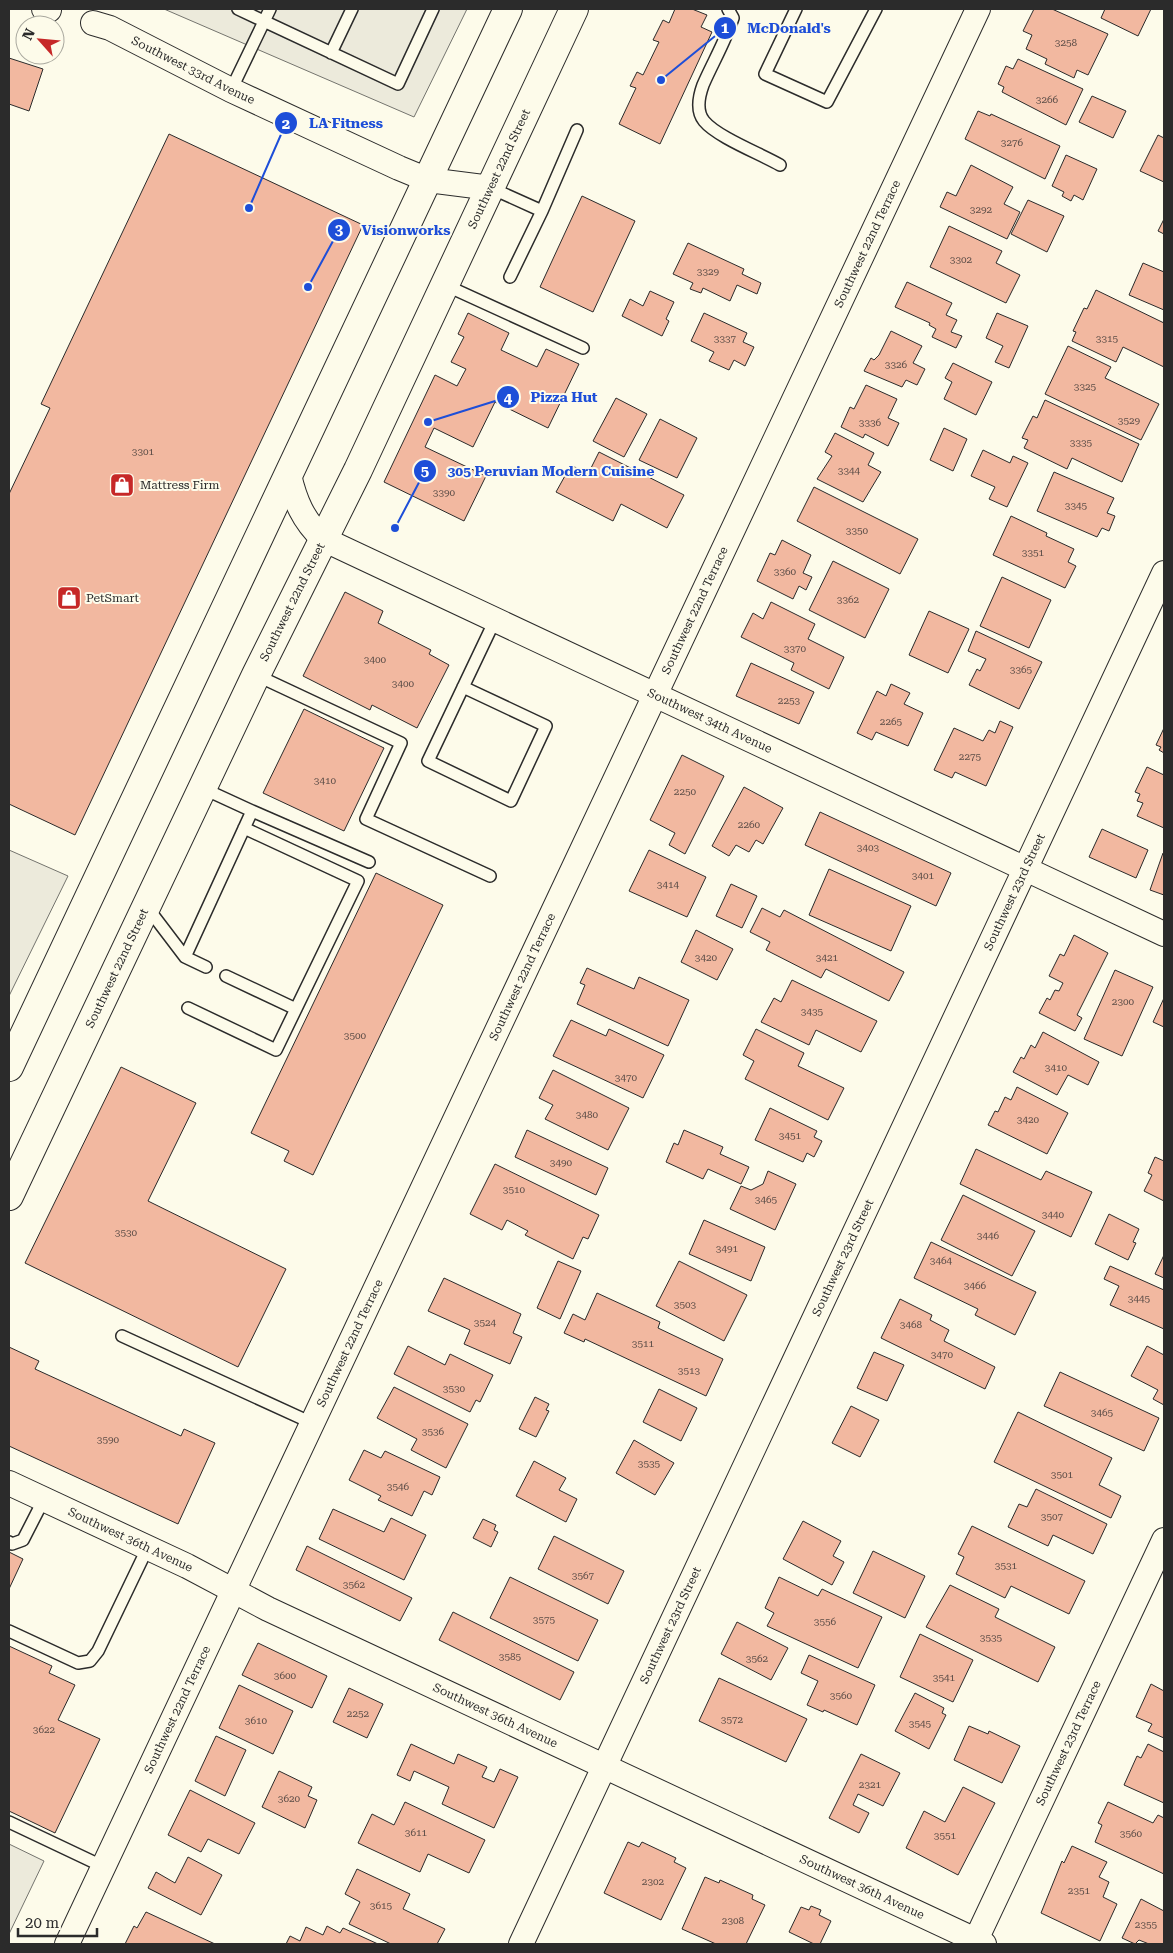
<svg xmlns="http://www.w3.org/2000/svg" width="1173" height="1953" font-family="'Roboto Serif',serif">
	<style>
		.parking { fill: #eceadb; stroke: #74746e }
		.building { fill: #f2b8a0; stroke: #2b2b2b }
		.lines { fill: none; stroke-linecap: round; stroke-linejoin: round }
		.service-casing { stroke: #2b2b2b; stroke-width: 14 }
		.minor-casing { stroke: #2b2b2b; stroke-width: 26 }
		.secondary-casing { stroke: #2b2b2b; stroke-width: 30 }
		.service { stroke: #fdfbea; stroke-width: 11 }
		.minor { stroke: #fdfbea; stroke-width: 24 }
		.secondary { stroke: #fdfbea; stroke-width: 28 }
		.labels { text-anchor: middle; stroke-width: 4; stroke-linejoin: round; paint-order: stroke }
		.number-label { font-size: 10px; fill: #5d4e48 }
		.street-label { font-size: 12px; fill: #2b2b2b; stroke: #fdfbea }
		.poi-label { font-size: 12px; fill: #2b2b2b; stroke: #fdfbea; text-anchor: start }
		.leader { fill: none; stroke: #1d4ed8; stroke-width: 2 }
		.callout-dot { fill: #1d4ed8; stroke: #fdfbea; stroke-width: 2 }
		.mark-label { font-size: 15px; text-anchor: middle; font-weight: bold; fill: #fff }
		.callout-label { font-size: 14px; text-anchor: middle; font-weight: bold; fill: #1d4ed8; stroke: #fdfbea; stroke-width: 4; stroke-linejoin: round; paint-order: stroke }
	</style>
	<rect width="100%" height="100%" fill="#fdfbea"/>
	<path class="parking" d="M164,9h303l-53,108z
		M9,850l59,26 -59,120z
		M9,1844l35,17 -35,73z"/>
	<path class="building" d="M675,9h17l15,6 -6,12 11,5 -52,112 -41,-20 17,-36 -6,-2 7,-14 6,3 16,-33 -6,-2 10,-20 6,3z
		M1034,9h18l56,25 -20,41 -11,-5 -3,8 -29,-14 2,-5 -21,-10 6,-14 -9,-4z
		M1105,9h46l-13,27 -37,-18z
		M9,58l34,11 -14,42 -20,-7z
		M1018,59l65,30 -17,36 -64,-33 2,-5 -6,-3 8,-18 7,3z
		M1092,96l34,15 -13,27 -34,-16z
		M978,111l12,5 1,-2 69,32 -15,33 -80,-40z
		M169,134l194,91 -288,610 -66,-31v-310l41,-86 -9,-4z
		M1158,135l6,3v44l-24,-11z
		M1066,155l31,14 -14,31 -9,-5 -3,6 -9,-5 2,-4 -12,-6z
		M971,165l42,22 -9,17 16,8 -13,27 -67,-32 7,-15 9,4z
		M582,196l53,25 -42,91 -53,-25z
		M1028,200l36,16 -17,36 -36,-18z
		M1164,219v15l-6,-3z
		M949,226l53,25 -6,12 24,12 -14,28 -76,-36z
		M688,243l56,26 -2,5 19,9 -4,11 -20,-9 -7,16 -27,-13 -2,5 -11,-4 3,-6 -20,-9z
		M1143,263l21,9v38l-35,-15z
		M907,282l45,21 -6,12 11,5 -6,12 11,4 -6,12 -24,-11 4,-8 -7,-4 1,-2 -35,-16z
		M1096,290l68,33v44l-41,-20 -7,15 -44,-21 4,-9 -3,-1 11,-23 3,1z
		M650,291l24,11 -8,17 3,2 -7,15 -40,-20 8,-17 13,7z
		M468,313l41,20 -8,17 36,17 9,-18 33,15 -31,64 -53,-26 -22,45 -39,-19 -9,19 61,29 -22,45 -80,-39 51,-107 22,11 9,-17 -15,-7 13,-25 -6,-3z
		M704,313l43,20 -4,9 11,5 -9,19 -11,-6 -5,10 -20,-9 5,-9 -23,-11z
		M997,313l31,13 -19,42 -14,-6 8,-16 -17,-8z
		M891,331l31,15 -9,17 12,6 -8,16 -11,-5 -4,7 -38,-16 7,-13 3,2 5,-5z
		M1068,346l43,21 -6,11 54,26 -18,36 -96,-46z
		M953,363l39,19 -16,33 -32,-16 8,-17 -7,-4z
		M866,385l31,14 -9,19 11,5 -11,23 -23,-12 -2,4 -22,-11 9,-20 4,2z
		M616,398l31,16 -23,43 -31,-16z
		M1045,400l94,44 -17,38 -50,-24 -5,11 -43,-21 4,-8 -6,-2 11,-22 4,2z
		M660,419l37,19 -20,40 -38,-18z
		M944,428l23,11 -14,32 -23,-11z
		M835,433l39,20 -6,12 13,7 -18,30 -46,-23 15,-23 -7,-4z
		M983,450l27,13 3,-7 15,7 -21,44 -18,-8 6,-12 -24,-11z
		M599,452l85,43 -17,33 -46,-24 -8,17 -57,-29 15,-27 17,9z
		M1054,472l60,26 -7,15 8,3 -6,15 -7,-3 -5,9 -60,-26z
		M814,487l104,52 -18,35 -103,-53z
		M1011,516l36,17 -1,3 28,13 -6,13 8,4 -11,22 -72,-33z
		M782,540l29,15 -8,18 9,4 -6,13 -7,-4 -6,13 -36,-18 13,-28 5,2z
		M833,561l56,28 -24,49 -56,-28z
		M1002,577l49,23 -22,48 -49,-22z
		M345,592l38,19 -5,12 53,27 -2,4 20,11 -32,63 -45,-23 -2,5 -67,-34z
		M771,602l44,22 -7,15 36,18 -15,32 -38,-19 3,-7 -53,-26 12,-24 10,6z
		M929,611l40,18 -21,44 -39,-18z
		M976,631l66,31 -23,47 -50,-24 8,-16 3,2 6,-12 -18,-8z
		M751,663l63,29 -15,32 -63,-28z
		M891,684l19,9 -6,11 19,9 -15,33 -32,-14 -4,8 -15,-7 20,-42 9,5z
		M304,709l80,39 -40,83 -81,-38z
		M1000,721l13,6 -27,59 -31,-14 -3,6 -18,-8 20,-42 29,13 6,-11 6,3z
		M1164,728v25l-5,-3 2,-3 -5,-2z
		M682,755l42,21 -39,78 -16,-9 6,-12 -25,-13z
		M1147,767l17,8v53l-27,-12 6,-13 -6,-2 3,-7 -5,-2z
		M744,787l39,21 -20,36 -7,-4 -7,12 -13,-7 -7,11 -17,-10z
		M820,812l131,61 -15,33 -131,-61z
		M1102,829l46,21 -12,28 -47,-21z
		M649,850l57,27 -19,40 -58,-26z
		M1163,853h1v42l-14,-5z
		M829,869l82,37 -20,45 -82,-36z
		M376,873l67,32 -130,270 -29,-14 5,-10 -38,-18z
		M731,884l26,12 -15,32 -26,-12z
		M762,908l18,9 4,-7 120,62 -15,29 -63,-32 -5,9 -55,-28 4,-8 -20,-10z
		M696,930l37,19 -16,31 -36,-18z
		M1074,935l34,18 -31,62 5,3 -7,13 -36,-18 8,-15 3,2 5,-10 4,1 4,-8 -14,-7 11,-22 4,2z
		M587,968l47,21 5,-12 50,23 -21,46 -91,-42 8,-19 -5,-2z
		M1115,970l38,17 -31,69 -38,-17z
		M792,980l85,41 -16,31 -45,-22 -7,15 -48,-23 13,-24 7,4z
		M1164,998v29l-11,-5z
		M571,1020l35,16 3,-7 55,26 -21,43 -90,-42z
		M756,1029l48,24 -6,13 46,22 -16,32 -83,-41 9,-18 -11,-6z
		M1043,1032l56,30 -11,23 -20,-10 -11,20 -44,-23 8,-15 3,2 7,-14 4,3z
		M121,1067l75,36 -48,98 138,68 -48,98 -213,-104z
		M553,1070l76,38 -21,42 -63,-31 8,-14 -14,-7z
		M1017,1087l51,26 -21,41 -59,-29 7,-14 3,1 7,-15 6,3z
		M770,1108l47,23 -3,6 8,4 -8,16 -7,-4 -4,9 -48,-22z
		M527,1130l81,38 -12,27 -81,-38z
		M684,1130l39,17 -3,7 29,13 -8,17 -33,-15 -5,10 -37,-17 8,-19 4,2z
		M976,1149l65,31 5,-9 46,21 -21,45 -111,-53z
		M1155,1157l9,4v40l-20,-10 8,-16 -4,-2z
		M495,1164l104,51 -11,24 -5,-2 -10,22 -48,-24 3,-4 -21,-11 -5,10 -32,-16z
		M768,1171l28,13 -21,46 -45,-21 11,-23 10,4 12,-6z
		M963,1195l72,36 -23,45 -71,-36z
		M1109,1214l30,15 -6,13 3,1 -8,17 -33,-16z
		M704,1220l61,27 -14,34 -62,-27z
		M931,1242l105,50 -21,43 -40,-20 3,-6 -64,-31z
		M1164,1255v23l-9,-4z
		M558,1261l23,10 -21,48 -23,-11z
		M679,1261l68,34 -23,46 -68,-35z
		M1110,1266l54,24v39l-54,-24 9,-19 -15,-7z
		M444,1278l77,36 -8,19 9,4 -12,27 -46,-20 6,-14 -42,-19z
		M597,1293l63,29 -2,6 65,31 -17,37 -121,-57 -1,3 -20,-9 9,-19 12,6z
		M900,1299l32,16 -2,5 19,10 -5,11 51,26 -10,22 -104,-51z
		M408,1346l37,19 5,-11 43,21 -13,27 -4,-2 -6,12 -76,-38z
		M1147,1346l17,9v50l-11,-6 5,-9 -27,-14z
		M9,1347l30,14 -4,8 146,67 3,-7 31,14 -37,81 -169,-78z
		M874,1352l30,13 -17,36 -30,-13z
		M1060,1372l99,46 -15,33 -100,-45z
		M394,1387l74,37 -22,44 -35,-18 6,-11 -40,-21z
		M659,1389l38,19 -16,33 -38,-19z
		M535,1397l14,7 -3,6 3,1 -13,26 -17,-8z
		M851,1406l28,14 -19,37 -28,-14z
		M1018,1412l94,46 -13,27 22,11 -10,22 -117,-56z
		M634,1440l40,23 -19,32 -39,-22z
		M364,1450l17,8 4,-7 55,26 -8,18 -8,-4 -12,25 -34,-16 3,-4 -32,-16z
		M534,1461l32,17 -7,12 18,9 -11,23 -50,-26z
		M1036,1489l71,35 -14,30 -40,-19 -5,11 -40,-19 11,-23 8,3z
		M333,1509l51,23 7,-14 35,17 -22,45 -85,-41z
		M483,1519l13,6 -2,5 4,2 -7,15 -18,-9z
		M803,1521l38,20 -8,15 11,6 -12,23 -49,-26z
		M972,1526l113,55 -16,33 -58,-28 -6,12 -49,-24 8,-17 -6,-3z
		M554,1536l70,35 -16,33 -70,-35z
		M307,1546l105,52 -12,23 -104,-51z
		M873,1551l52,25 -20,42 -52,-25z
		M9,1552l14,7 -14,30z
		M510,1577l88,43 -20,41 -88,-43z
		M779,1577l39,19 4,-7 60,28 -24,51 -91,-42 7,-13 -9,-5z
		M950,1585l49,24 -4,8 60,30 -17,35 -112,-55z
		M453,1612l121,60 -14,28 -121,-60z
		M737,1622l51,26 -17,32 -50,-26z
		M920,1634l53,26 -20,42 -53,-25z
		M258,1643l69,33 -15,32 -70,-33z
		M9,1646l43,20 -3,7 26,12 -17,35 42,19 -45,94 -46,-22z
		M809,1655l66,30 -18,40 -33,-15 -1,2 -16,-7 11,-24 -17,-8z
		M719,1678l88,41 -21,43 -87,-41z
		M1151,1684l13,7v47l-16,-7 4,-7 -16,-7z
		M239,1685l54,26 -20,43 -54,-26z
		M349,1688l34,16 -16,34 -34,-16z
		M915,1693l29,15 -2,5 4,2 -17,34 -34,-18z
		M969,1726l19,8 1,-3 31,15 -18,37 -48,-23z
		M216,1736l30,14 -21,46 -30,-15z
		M411,1744l43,20 4,-10 29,13 -5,10 12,5 6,-13 18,8 -24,51 -52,-24 7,-17 -35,-16 -4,10 -13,-6z
		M1148,1744l16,8v51l-40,-18 13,-29 4,2z
		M861,1754l39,19 -17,33 -25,-12 -5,11 16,8 -10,20 -30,-15z
		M279,1771l33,16 -4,9 9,4 -12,28 -43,-21z
		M963,1787l32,16 -37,72 -52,-27 18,-37 21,11z
		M190,1790l65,33 -16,31 -31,-15 -7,13 -33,-17z
		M405,1802l80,38 -16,33 -41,-19 -8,18 -62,-29 14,-29 22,11z
		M1108,1802l45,21 5,-8 6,3v56l-69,-32 7,-17 -4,-2z
		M628,1842l11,5 3,-5 34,16 -2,4 12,6 -25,52 -57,-27z
		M1072,1846l35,16 -8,15 10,5 -6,15 14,7 -17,37 -59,-28 21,-52 2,2z
		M188,1857l34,18 -21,40 -53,-27 8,-16 19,11z
		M357,1869l53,25 -7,15 42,20 -8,15h-46l-42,-20 11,-22 -15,-8z
		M705,1877l14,6 1,-3 33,15 -1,4 13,6 -19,39h-30l-34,-15z
		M1141,1899l23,12v33h-15l-10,-4 -4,4 -13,-6z
		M811,1906l10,4 -2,5 12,6 -11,23h-6l-25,-12 12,-25 8,3z
		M146,1912l69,32h-90l9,-18 3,2z
		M327,1926l13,7 3,-5 35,16h-92l4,-8 10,5 6,-14 17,8z"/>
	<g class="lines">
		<defs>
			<path id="service" d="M238,9l160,75 35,-75
				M728,9l5,9c-8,24 -20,44 -30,67 -4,11 -7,26 1,36 13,16 57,33 76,44
				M796,9l-31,65 62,28 49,-93
				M331,53l21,-44
				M231,90l39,-81
				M491,188l51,23
				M510,277l32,-66 35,-81
				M445,285l138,63
				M256,675l145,68 -35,76 124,57
				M463,687l83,39 -35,75 -83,-40 67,-141
				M252,811l117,51
				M147,907l38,50 21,10
				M185,957l67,-146 -50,-23
				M226,976l70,33
				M188,1008l88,42 82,-169 -114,-53
				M122,1336l190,87
				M9,1542l3,2 11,-4 21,-41
				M9,1631l69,32 12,-2 8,-10 50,-104
				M9,1822l95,45"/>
			<g id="minor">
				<path d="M44,9l5,1"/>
				<path id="s1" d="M93,23l17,5 121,62 168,78 29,12 63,8"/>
				<path id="s2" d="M289,475c6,26 14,45 34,64l841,395"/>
				<path id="s3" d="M9,1483l178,83 81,43 716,335"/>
				<path id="s4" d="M67,1944l911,-1935"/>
				<path id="s5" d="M521,1944l643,-1371"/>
				<path id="s6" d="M974,1944l190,-404"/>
			</g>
			<g id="secondary">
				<path d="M9,1067l499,-1058"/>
				<path id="s7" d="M9,1196l247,-521 102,-205 216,-461"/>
			</g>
		</defs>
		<use href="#service" class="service-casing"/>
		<use href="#minor" class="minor-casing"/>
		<use href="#secondary" class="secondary-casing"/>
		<use href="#service" class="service"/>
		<use href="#minor" class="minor"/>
		<use href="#secondary" class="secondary"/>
	</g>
	<defs>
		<symbol id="shop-square" viewBox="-11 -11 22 22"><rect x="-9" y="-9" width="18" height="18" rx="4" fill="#c62828" stroke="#fdfbea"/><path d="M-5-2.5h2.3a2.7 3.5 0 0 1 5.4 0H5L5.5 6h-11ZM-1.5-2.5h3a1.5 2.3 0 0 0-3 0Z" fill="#fff"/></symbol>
	</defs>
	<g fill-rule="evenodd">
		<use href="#shop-square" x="108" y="471" width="28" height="28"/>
		<use href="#shop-square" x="55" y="584" width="28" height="28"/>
	</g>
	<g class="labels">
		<g class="number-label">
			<text x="1066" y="46">3258</text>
			<text x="1047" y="103">3266</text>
			<text x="1012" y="146">3276</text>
			<text x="981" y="213">3292</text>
			<text x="961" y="263">3302</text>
			<text x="708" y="275">3329</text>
			<text x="725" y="342">3337</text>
			<text x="1107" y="342">3315</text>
			<text x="896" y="368">3326</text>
			<text x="1085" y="390">3325</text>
			<text x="1129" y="424">3529</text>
			<text x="870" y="426">3336</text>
			<text x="1081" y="446">3335</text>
			<text x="143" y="455">3301</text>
			<text x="849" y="474">3344</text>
			<text x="444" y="496">3390</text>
			<text x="1076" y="509">3345</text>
			<text x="857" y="534">3350</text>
			<text x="1033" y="556">3351</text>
			<text x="785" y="575">3360</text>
			<text x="848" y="603">3362</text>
			<text x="795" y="652">3370</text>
			<text x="375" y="663">3400</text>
			<text x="1021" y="673">3365</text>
			<text x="403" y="687">3400</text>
			<text x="789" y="704">2253</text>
			<text x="891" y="725">2265</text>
			<text x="970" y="760">2275</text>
			<text x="325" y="784">3410</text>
			<text x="685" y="795">2250</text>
			<text x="749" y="828">2260</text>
			<text x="868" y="851">3403</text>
			<text x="923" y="879">3401</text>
			<text x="668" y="888">3414</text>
			<text x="706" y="961">3420</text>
			<text x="827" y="961">3421</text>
			<text x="1123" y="1005">2300</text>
			<text x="812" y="1015">3435</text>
			<text x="355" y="1039">3500</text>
			<text x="1056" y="1071">3410</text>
			<text x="626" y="1081">3470</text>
			<text x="587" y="1118">3480</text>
			<text x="1028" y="1123">3420</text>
			<text x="790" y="1139">3451</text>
			<text x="561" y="1166">3490</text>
			<text x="514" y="1193">3510</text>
			<text x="766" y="1203">3465</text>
			<text x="1053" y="1218">3440</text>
			<text x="126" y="1236">3530</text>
			<text x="988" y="1239">3446</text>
			<text x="727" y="1252">3491</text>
			<text x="941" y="1264">3464</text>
			<text x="975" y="1289">3466</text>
			<text x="1139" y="1302">3445</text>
			<text x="685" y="1308">3503</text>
			<text x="485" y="1326">3524</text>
			<text x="911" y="1328">3468</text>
			<text x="643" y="1347">3511</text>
			<text x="942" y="1358">3470</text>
			<text x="689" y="1374">3513</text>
			<text x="454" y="1392">3530</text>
			<text x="1102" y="1416">3465</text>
			<text x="433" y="1435">3536</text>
			<text x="108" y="1443">3590</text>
			<text x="649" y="1467">3535</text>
			<text x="1062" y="1478">3501</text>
			<text x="398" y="1490">3546</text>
			<text x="1052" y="1520">3507</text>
			<text x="1006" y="1569">3531</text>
			<text x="583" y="1579">3567</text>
			<text x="354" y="1588">3562</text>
			<text x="544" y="1623">3575</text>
			<text x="825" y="1625">3556</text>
			<text x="991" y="1641">3535</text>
			<text x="510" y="1660">3585</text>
			<text x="757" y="1662">3562</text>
			<text x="285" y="1679">3600</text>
			<text x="944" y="1681">3541</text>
			<text x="841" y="1699">3560</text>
			<text x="358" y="1717">2252</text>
			<text x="732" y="1723">3572</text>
			<text x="256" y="1724">3610</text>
			<text x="920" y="1727">3545</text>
			<text x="44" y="1733">3622</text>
			<text x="870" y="1788">2321</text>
			<text x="289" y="1802">3620</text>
			<text x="416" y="1836">3611</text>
			<text x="1131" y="1837">3560</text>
			<text x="945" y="1839">3551</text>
			<text x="653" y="1885">2302</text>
			<text x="1079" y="1894">2351</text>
			<text x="381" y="1909">3615</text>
			<text x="733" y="1924">2308</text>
			<text x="1146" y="1928">2355</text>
		</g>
		<g class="street-label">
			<text dy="4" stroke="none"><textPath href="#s1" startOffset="111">Southwest 33rd Avenue</textPath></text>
			<text dy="4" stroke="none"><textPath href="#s7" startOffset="1138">Southwest 22nd Street</textPath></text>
			<text dy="4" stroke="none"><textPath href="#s4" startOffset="1879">Southwest 22nd Terrace</textPath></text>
			<text dy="4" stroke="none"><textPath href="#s7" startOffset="658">Southwest 22nd Street</textPath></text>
			<text dy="4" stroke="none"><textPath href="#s4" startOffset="1474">Southwest 22nd Terrace</textPath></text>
			<text dy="4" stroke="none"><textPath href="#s2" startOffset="501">Southwest 34th Avenue</textPath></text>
			<text dy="4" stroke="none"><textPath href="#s5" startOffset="1162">Southwest 23rd Street</textPath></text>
			<text dy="4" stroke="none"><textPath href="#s7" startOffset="252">Southwest 22nd Street</textPath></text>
			<text dy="4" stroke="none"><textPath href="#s4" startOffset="1069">Southwest 22nd Terrace</textPath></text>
			<text dy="4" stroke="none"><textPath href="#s5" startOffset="758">Southwest 23rd Street</textPath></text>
			<text dy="4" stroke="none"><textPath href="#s4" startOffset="664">Southwest 22nd Terrace</textPath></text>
			<text dy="4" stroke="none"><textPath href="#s3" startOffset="134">Southwest 36th Avenue</textPath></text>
			<text dy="4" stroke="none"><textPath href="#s5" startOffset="352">Southwest 23rd Street</textPath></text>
			<text dy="4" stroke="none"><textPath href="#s4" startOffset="259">Southwest 22nd Terrace</textPath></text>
			<text dy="4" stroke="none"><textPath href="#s3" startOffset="539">Southwest 36th Avenue</textPath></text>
			<text dy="4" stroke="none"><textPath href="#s6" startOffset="222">Southwest 23rd Terrace</textPath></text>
			<text dy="4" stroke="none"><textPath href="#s3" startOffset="944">Southwest 36th Avenue</textPath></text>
		</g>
		<g class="poi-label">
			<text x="140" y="489">Mattress Firm</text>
			<text x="86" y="602">PetSmart</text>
		</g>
	</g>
	<path class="leader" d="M661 80L725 28M249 208L286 123M308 287L339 230M428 422L508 397M395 528L425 471"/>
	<g class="callout-dot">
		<circle cx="661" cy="80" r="5"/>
		<circle cx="249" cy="208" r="5"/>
		<circle cx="308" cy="287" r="5"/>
		<circle cx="428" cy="422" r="5"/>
		<circle cx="395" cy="528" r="5"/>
		<circle cx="725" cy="28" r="12"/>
		<circle cx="286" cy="123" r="12"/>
		<circle cx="339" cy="230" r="12"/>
		<circle cx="508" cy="397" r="12"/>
		<circle cx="425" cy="471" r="12"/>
	</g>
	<g class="mark-label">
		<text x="725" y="33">1</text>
		<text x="286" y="129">2</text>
		<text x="339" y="235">3</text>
		<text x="508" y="403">4</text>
		<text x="425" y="476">5</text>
	</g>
	<g class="callout-label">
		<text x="789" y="33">McDonald's</text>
		<text x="346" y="128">LA Fitness</text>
		<text x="406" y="235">Visionworks</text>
		<text x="564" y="402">Pizza Hut</text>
		<text x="551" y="476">305 Peruvian Modern Cuisine</text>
	</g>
	<rect width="1173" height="1953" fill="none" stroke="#2b2b2b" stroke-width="20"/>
	<g transform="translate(40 40) rotate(297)"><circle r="24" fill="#fdfbea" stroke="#a9a89e"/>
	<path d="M0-4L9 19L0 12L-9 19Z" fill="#c62828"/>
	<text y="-8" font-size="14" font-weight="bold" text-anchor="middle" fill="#2b2b2b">N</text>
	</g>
	<path d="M18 1928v8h79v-8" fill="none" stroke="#2b2b2b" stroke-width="2.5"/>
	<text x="25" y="1928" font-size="15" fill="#2b2b2b" stroke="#fdfbea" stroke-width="4" paint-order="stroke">20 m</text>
</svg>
